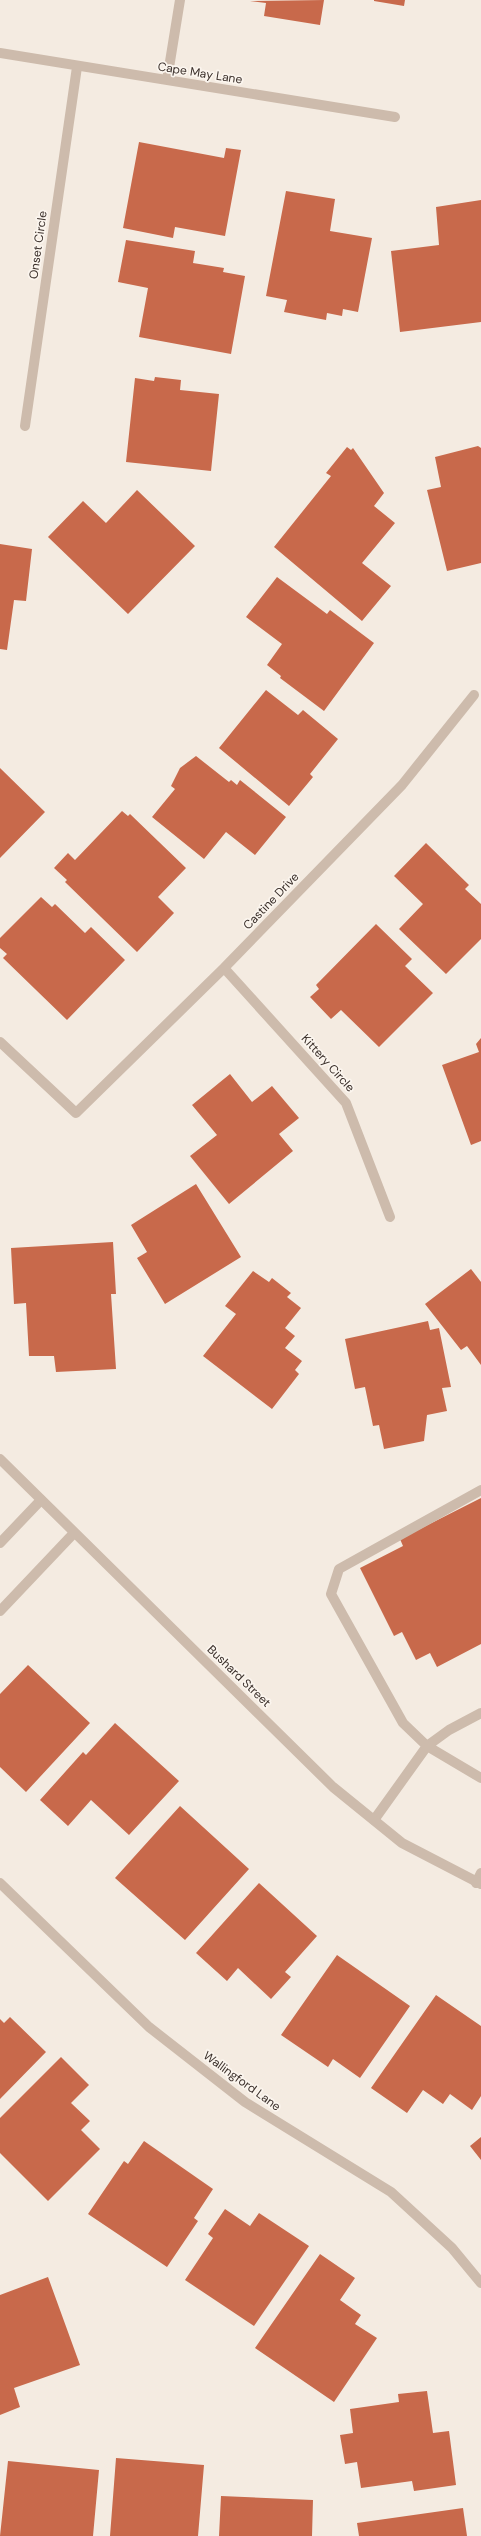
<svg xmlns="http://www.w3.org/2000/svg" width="481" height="2536" font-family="'DM Sans',sans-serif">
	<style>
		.building { fill: #c8694b }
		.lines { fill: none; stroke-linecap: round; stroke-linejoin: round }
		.service { stroke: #cdbbac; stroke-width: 10 }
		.minor { stroke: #cdbbac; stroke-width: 10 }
		.tertiary { stroke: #cdbbac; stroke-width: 10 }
		.labels { text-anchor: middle; stroke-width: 3.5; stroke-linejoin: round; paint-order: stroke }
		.street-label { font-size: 12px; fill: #3b302b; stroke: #fbf5ee }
	</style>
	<rect width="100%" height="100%" fill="#f4ebe1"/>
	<path class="building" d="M324,0l-4,25 -56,-9 2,-13 -16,-2z
		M374,0h31l-1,6 -30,-5z
		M139,142l85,16 2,-10 15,2 -16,86 -50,-9 -2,11 -50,-10z
		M286,191l49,8 -5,32 42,7 -14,74 -15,-3 -1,7 -15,-3 -1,7 -42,-8 3,-12 -21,-4z
		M481,200v122l-81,10 -9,-81 48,-6 -3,-38z
		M126,240l69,11 -2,12 31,5 -1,4 22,4 -14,78 -92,-17 9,-49 -30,-6z
		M155,377l26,3 -1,10 39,4 -8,77 -85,-9 9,-84 19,3z
		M478,446l3,2v115l-34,8 -20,-81 14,-3 -6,-30z
		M347,447l4,3 2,-2 31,45 -10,13 21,17 -33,40 29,23 -29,35 -88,-74 57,-71 -5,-3z
		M137,490l58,56 -67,68 -80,-77 35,-36 23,22z
		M0,544l32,5 -6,52 -12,-1 -7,50 -7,-1z
		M277,577l50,37 3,-4 44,33 -50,68 -44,-33 1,-2 -14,-11 15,-21 -36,-27z
		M266,690l32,25 5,-5 35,29 -28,35 3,3 -24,29 -70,-58z
		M196,756l33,26 2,-2 6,5 3,-5 46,37 -31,38 -29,-23 -22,27 -52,-42 23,-28 -4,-3 9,-18z
		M0,768l45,44 -45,46z
		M122,811l6,5 2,-2 56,54 -28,29 16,16 -37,39 -72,-70 2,-2 -13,-12 14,-15 7,7z
		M426,843l43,42 -4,4 16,15v35l-35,35 -47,-45 24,-25 -29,-28z
		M41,897l11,10 3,-3 30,29 6,-6 34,33 -58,60 -64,-62 4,-4 -7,-6v-10z
		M376,924l36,35 -7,7 28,27 -54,54 -38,-37 -10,9 -21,-22 9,-8 -3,-4z
		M481,1038v103l-10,4 -29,-80 37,-13 -3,-8z
		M230,1074l22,28 20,-16 27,32 -20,16 14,17 -64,53 -39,-48 27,-21 -25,-30z
		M196,1184l45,73 -76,47 -28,-46 10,-6 -16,-27z
		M113,1242l3,52h-5l5,75 -60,3 -2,-16h-25l-3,-53 -12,1 -3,-56z
		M471,1269l10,13v83l-14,-19 -6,4 -36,-46z
		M253,1271l16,11 3,-4 19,15 -4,4 14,11 -16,20 10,8 -10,12 17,13 -7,9 4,4 -27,35 -69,-53 33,-42 -11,-8z
		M428,1321l2,9 9,-2 12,59 -9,1 5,23 -20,4 -3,26 -40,8 -5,-24 -6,1 -8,-39 -10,2 -10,-50z
		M481,1498v146l-44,23 -7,-14 -14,7 -14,-28 -8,4 -34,-68 43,-22 -3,-7z
		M28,1665l62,58 -64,69 -26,-25v-73z
		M115,1723l64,58 -50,54 -38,-35 -23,26 -28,-26 43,-48 3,3z
		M180,1806l69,63 -64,71 -70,-62z
		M259,1883l58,53 -32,36 6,5 -20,22 -33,-31 -11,13 -31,-28z
		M337,1955l73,51 -50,72 -27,-19 -5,8 -47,-32z
		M436,1995l45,31v70l-9,14 -22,-16 -7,10 -20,-14 -16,23 -36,-25z
		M10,2017l36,35 -46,47v-80l4,4z
		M61,2057l28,28 -18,18 19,18 -9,9 19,19 -52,52 -48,-48v-35z
		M481,2137v23l-11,-14z
		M144,2141l69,48 -19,29 4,3 -31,46 -79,-53 36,-53 4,3z
		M225,2209l25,17 9,-13 50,33 -55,80 -69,-46 28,-42 -5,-4z
		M320,2254l35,24 -15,22 21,15 -6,9 22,14 -43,64 -79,-54z
		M48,2277l32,88 -66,23 6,19 -20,8v-120z
		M427,2391l6,42 16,-2 7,54 -42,6 -2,-10 -51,7 -4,-26 -12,2 -5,-29 13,-2 -3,-24 49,-7 -1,-8z
		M116,2458l88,7 -6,71h-88z
		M8,2461l91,9 -6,66h-93z
		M221,2496l92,4 -1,36h-93z
		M463,2508l4,28h-108l-2,-13z"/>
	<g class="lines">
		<path class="service" d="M481,1490l-142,79 -8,25 72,129 24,23 54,32
			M374,1820l53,-74 22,-16 32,-17
			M476,1883l5,-10"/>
		<path class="minor" d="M0,53l395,64
			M167,80l13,-80
			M25,426l52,-359
			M224,968l122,135 44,114
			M0,1042l76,71 148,-145 178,-183 72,-90
			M0,1543l41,-43
			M0,1611l74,-78
			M0,1883l149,144 96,75 146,90 61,56 29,35"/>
		<path class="tertiary" d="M0,1459l333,328 69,56 79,41"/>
	</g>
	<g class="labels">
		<g class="street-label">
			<text transform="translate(200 73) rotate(9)" y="4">Cape May Lane</text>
			<text transform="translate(38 245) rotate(-82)" y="4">Onset Circle</text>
			<text transform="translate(271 901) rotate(-46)" y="4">Castine Drive</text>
			<text transform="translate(328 1063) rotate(48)" y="4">Kittery Circle</text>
			<text transform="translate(239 1676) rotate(44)" y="4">Bushard Street</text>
			<text transform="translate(242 2081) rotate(36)" y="4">Wallingford Lane</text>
		</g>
	</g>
</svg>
